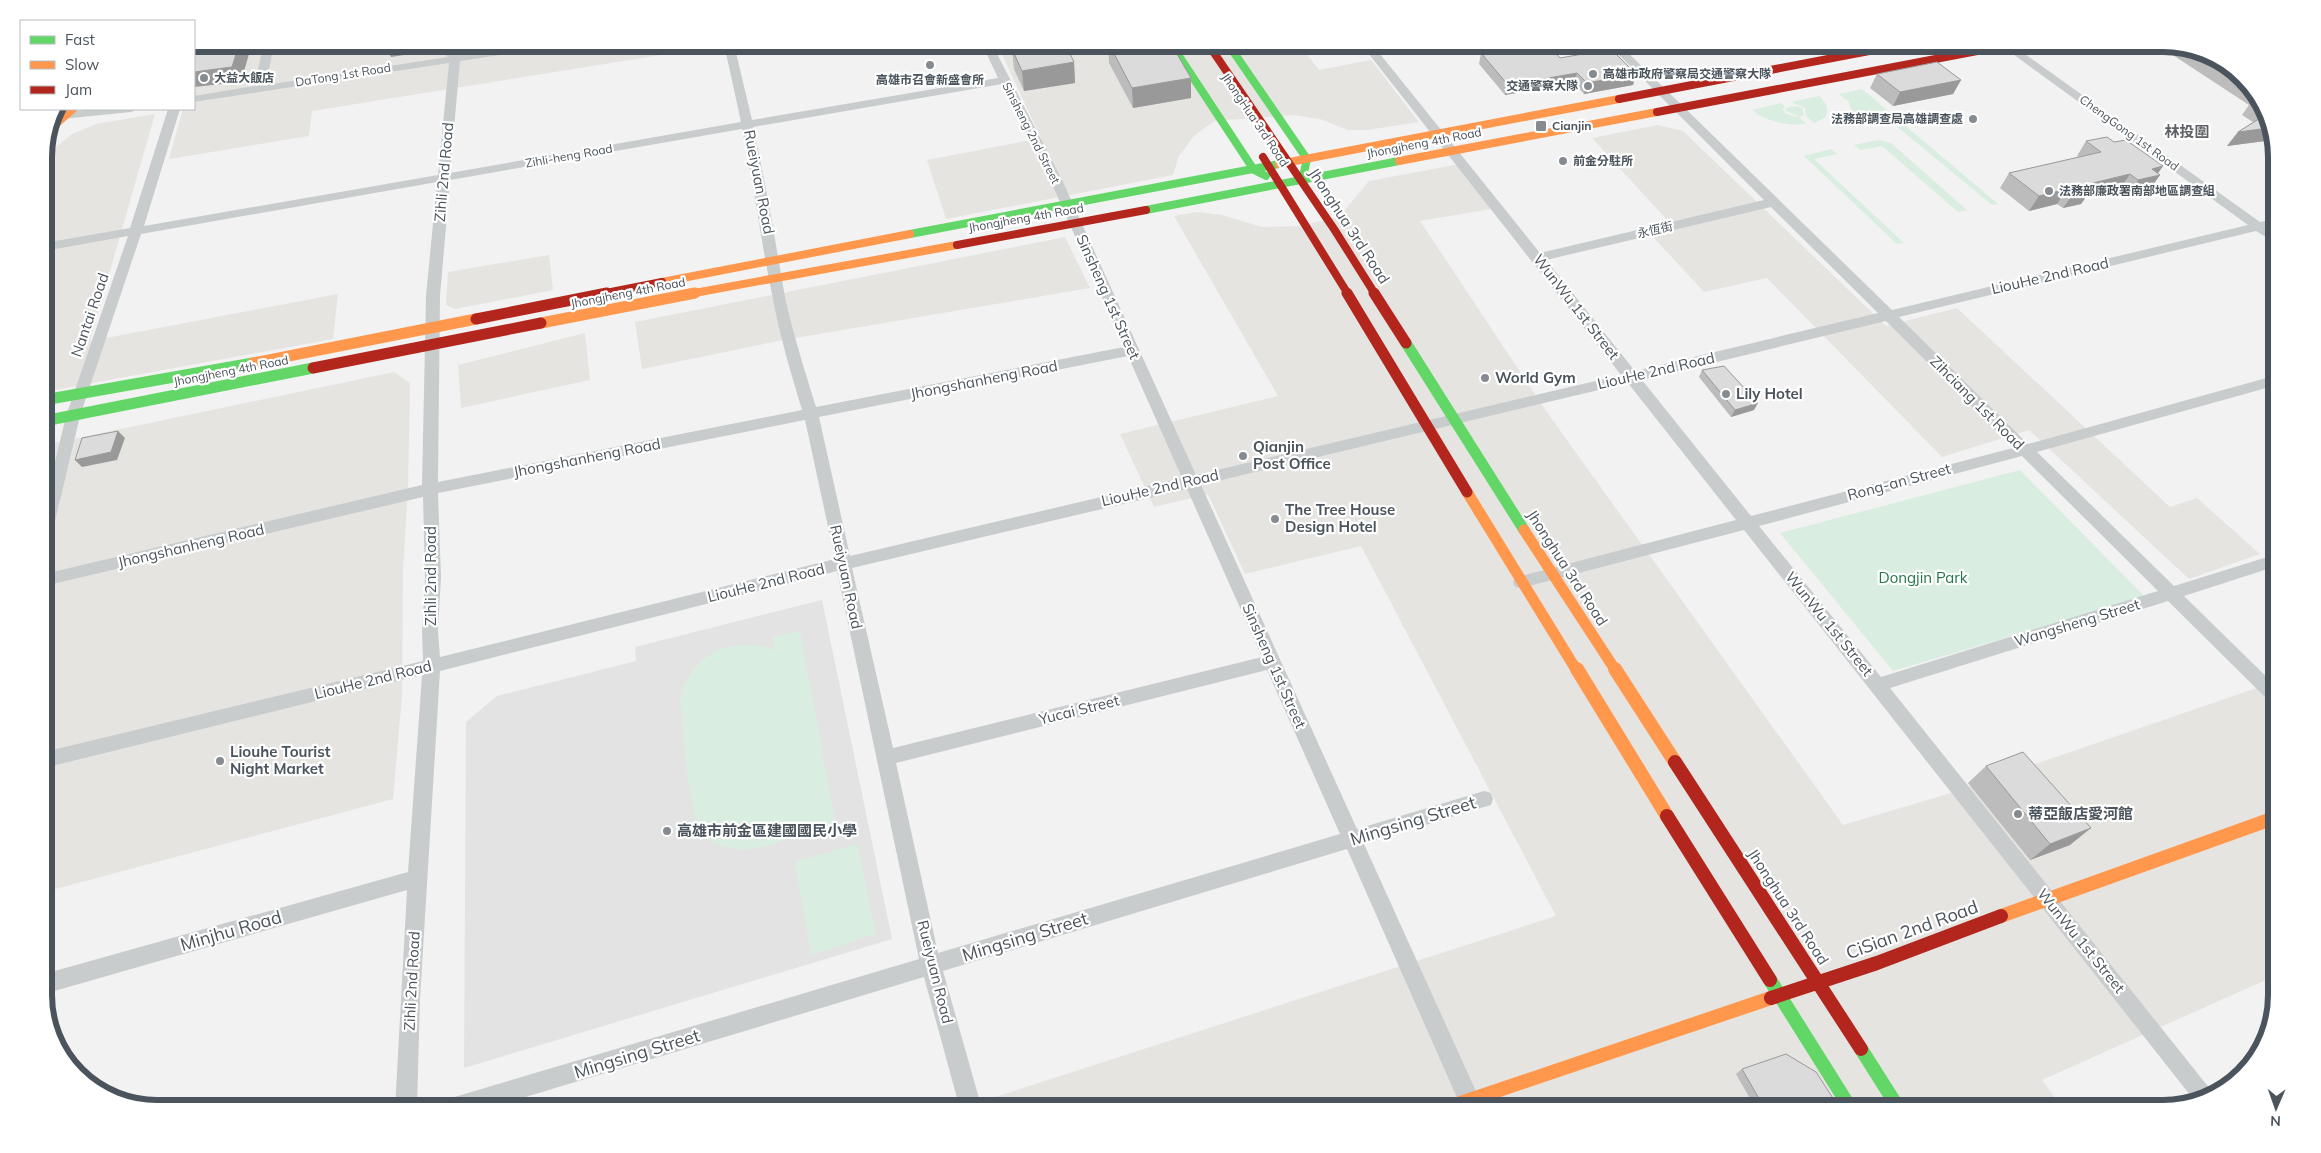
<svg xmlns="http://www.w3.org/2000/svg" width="2321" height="1153" font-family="Mulish,'Noto Sans TC',sans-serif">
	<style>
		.commercial { fill: #e5e4e1 }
		.education { fill: #e4e3e3 }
		.green { fill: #d9eee1 }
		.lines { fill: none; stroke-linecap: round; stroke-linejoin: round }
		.street { fill: #c9cccd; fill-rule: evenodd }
		.fast-far2 { stroke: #63d668; stroke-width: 8 }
		.fast-far1 { stroke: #63d668; stroke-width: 11 }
		.fast { stroke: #63d668; stroke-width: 14 }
		.slow-far2 { stroke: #ff974d; stroke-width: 8 }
		.slow-far1 { stroke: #ff974d; stroke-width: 11 }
		.slow { stroke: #ff974d; stroke-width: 14 }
		.jam-far2 { stroke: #b3261e; stroke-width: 8 }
		.jam-far1 { stroke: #b3261e; stroke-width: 11 }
		.jam { stroke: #b3261e; stroke-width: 14 }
		.wall { fill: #bcbcbd }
		.shaded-wall { fill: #99999a }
		.building { fill: #dbdbdc; stroke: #99999a }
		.poi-dot { fill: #858b90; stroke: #fff; stroke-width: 2 }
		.labels { text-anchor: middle; stroke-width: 4.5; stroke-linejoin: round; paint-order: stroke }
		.far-poi-label { font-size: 12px; font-weight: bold; fill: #4b545c; stroke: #fff; text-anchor: start }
		.far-street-label { font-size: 12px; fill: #4b545c; stroke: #fff }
		.far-quarter-label { font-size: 15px; font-weight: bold; fill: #5e6165; stroke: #fff }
		.street-label { font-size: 15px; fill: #4b545c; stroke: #fff }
		.poi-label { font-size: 15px; font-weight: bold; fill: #4b545c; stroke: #fff; text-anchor: start }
		.park-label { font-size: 15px; fill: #23754a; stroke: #fff }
		.near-street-label { font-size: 18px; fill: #4b545c; stroke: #fff }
		.rim { fill: none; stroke: #4b545c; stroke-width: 6 }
	</style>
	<rect width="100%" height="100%" fill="#f2f2f2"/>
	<path class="commercial" d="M194,44h523v2l-405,65 -3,25 -140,23 14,-50h11z
		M997,44h302l20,26 52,-10 48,62 -52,8h-19l-28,-11 -26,-4 -80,6 -20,15 -15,20 -6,19 -227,44 -19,-59 114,-22z
		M155,114l-65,227 248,-47 -5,45 -289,53v-235l28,-23 24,-10z
		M1658,125l25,6 203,195 71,-18 213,199 27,-9 63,56 -71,25 -160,-149 -87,27 -175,-179 -63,14 -60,-65 24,-6 -76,-83z
		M1460,164l31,45 -71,12 124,187 299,417 108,-32 326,-112v294l-235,105 21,29h-1105l598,-193 -195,-370 -116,28 -37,-80 -54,13 -34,-73 158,-38 -104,-180 23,-4 25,3 40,12 39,-1 39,-10 29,-35z
		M1065,237l25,51 -312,53 -136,28 -7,-47z
		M549,255l4,35 -98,19 -9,-4 2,-33z
		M585,333l5,47 -129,28 -3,-43z
		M394,372l16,11 -2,106 -5,81 -1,126 -9,103 -349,93v-447z"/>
	<path class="education" d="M822,600l70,339 -428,129 2,-346 31,-26 139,-35 -1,-14z"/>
	<path class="green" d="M1862,89l136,115 -6,1 -109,-90 -15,2 -17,-7 -2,-8 -10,-8z
		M1819,96c7,6 11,13 6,22l-11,5 -8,-7 -1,-8 -14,-6z
		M1781,103l4,4 -2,2 2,4 11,4 2,-1 -12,-5v-3l9,-2 7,2 2,7 -5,2 7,7c-19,2 -39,-2 -54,-14z
		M1879,140l12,3 76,67 -9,2 -76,-66 -22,4 -6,-5z
		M1831,149l6,5 -23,5 90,84 -7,1 -93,-88z
		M2020,470l125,127 -252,74 -113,-138z
		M800,631l36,196 -25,8 -4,-11c-19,16 -35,23 -58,25 -13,2 -33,-2 -43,-12 -19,-18 -23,-112 -26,-141 15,-45 52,-60 96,-46l-4,-13z
		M857,844l19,90 -65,21 -16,-93z"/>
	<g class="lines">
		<path class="street" d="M264,44h27l-1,2 -17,3 -7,36 182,-28 -16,-13h12l6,4 1,-4h10v11l71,-11h25l-5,3 -92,14 -10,112 291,-51 -17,-78h10l18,76 246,-42 -16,-34h10l71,138 133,293 425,-100 -260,-331h11l168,209 224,-53 -156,-156h11l273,266 356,-85 -249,-181h12l249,178 17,-4v8l-8,2 8,6v10l-21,-13 -357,86 129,127 249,-69v10l-240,67 137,134 103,-32v12l-93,30 93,91v18l-6,-2 -103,-102 -278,87 324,406 -20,6 -450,-570 -223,58 -6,-1 -2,-5 2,-5 6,-1 215,-56 -108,-137 -427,102 156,344 127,-38 7,2 2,6 -2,6 -7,2 -120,37 120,265h-22l-115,-260 -404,122 39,138h-22l-36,-132 -438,132h-46l3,-8 8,-3 468,-139 -82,-388 -397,100 -20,328 -3,110h-22l12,-219 -363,104v-20l364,-102 14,-197 -378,93v-16l379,-91 -1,-30 3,-54 -2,-80 -379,89v-12l378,-89 4,-189 11,-114 -296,52 -61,182 -28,118 -2,4 -6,2v-32l22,-92 62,-180 -84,15v-8l86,-15 38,-119h12l-36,117 294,-51 11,-112 -255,39v-6l60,-10zM1002,84l49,98 73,165 -308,60c-11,-36 -23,-73 -31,-110 -10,-57 -19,-114 -32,-170zM742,129c12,56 19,114 31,170 7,38 18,74 29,111l-364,72 2,-186 10,-116zM1771,207l107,106 -243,58 -89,-111zM1886,321l127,127 -262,68 -109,-136zM1128,356l54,122 -332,78 -31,-139zM805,420l30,139 -395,98 -2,-26 3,-54 -3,-84zM2022,456l136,135 -277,86 -122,-151zM1187,489l75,168 -369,91 -41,-180zM1267,670l73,164 -402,119 -42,-190z
			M100,109h37l-6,3 -79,8 2,-7z"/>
		<path class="fast-far2" d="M1171,44l83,126 12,6
			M1228,44l79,115 -3,13
			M1146,210l253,-49
			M910,234l369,-70"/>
		<path class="fast-far1" d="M1406,343l118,187
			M44,400l209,-37
			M44,421l269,-53"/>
		<path class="fast" d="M1770,980l81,129
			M1861,1049l38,60"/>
		<path class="slow-far2" d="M50,129l23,-20
			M1399,161l258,-49
			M1279,164l340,-65
			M662,282l248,-48
			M689,294l268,-49"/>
		<path class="slow-far1" d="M541,323l154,-30
			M253,363l223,-44
			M1467,492l110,179
			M1524,530l92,141"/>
		<path class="slow" d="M1577,669l90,147
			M1615,669l60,93
			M2001,916l276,-99
			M1443,1109l328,-111"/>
		<path class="jam-far2" d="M1208,44l126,185 41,65
			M1619,99l287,-55
			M1657,112l357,-68
			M1263,157l85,137
			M957,245l189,-35
			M601,294l61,-12"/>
		<path class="jam-far1" d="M1347,293l120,199
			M1374,293l32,50
			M476,319l131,-26
			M313,368l228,-45"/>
		<path class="jam" d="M1675,762l186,287
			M1667,816l103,164
			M1771,998l106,-35 124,-47"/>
	</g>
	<path class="wall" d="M1108,44h22l1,2 60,52 -58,10 -24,-45z
		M2156,44h8l50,11 44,39 16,47 -1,-1 -46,6 11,-14 15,-10 -11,-7 7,-10z
		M1012,49l62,13 1,21 -51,8 -10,-22z
		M1481,53l79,5 76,16 -3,11 -49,9 -10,-11 -69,12 -26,-31z
		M1877,74l84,6 -8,14 -60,12 -23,-18z
		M2086,141l28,1 49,24 -5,7 2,2 -10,14 -22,5 -8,-5 -34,8 -5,7 -18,4 -6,-4 -28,7 -29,-23 9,-15 70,-16 -2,-1z
		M1702,370l52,40 -23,7 -32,-40z
		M2277,584v7l-4,-4z
		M1986,766l84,79 -40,15 -62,-77z
		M1742,1069l98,40h-84l-20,-35z"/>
	<path class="shaded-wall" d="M239,44h4l6,10 -8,28 -47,5v-15z
		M426,44l4,7 -39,6 -4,-7z
		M1074,62l1,21 -51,8 -2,-20z
		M1577,73l-3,10 -69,12 3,-10z
		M1636,74l-3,11 -49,9 3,-11z
		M1191,78v20l-58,10 -1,-20z
		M1961,80l-8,14 -60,12 7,-14z
		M2269,128l4,12 -46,6 11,-14z
		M2163,166l-7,10 4,-1 -10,14 -22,5 10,-14 14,-11z
		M2130,174l-10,15 -34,8 -5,7 -18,4 10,-14 12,-9z
		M2067,189l-10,15 -28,7 10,-15z
		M1758,403l-4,7 -23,7 4,-7z
		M118,431l7,7 -8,22 -35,7 -7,-7z
		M2091,828l-21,17 -40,15 20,-16z"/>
	<path class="building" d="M215,44h24l-7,23 -38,5v-20l20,-3z
		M388,44h38l-39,6z
		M1042,44h23l9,18 -52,9 -10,-22z
		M1109,44h21l1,2 11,-2h29l20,34 -59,10z
		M1538,44h9l13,14 51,-9 25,25 -49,9 -10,-10 -69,12 -27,-32z
		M2201,52l13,3 24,21z
		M1937,62l24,18 -61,12 -23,-18z
		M2259,98l3,8 -9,-6z
		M2265,115l4,13 -31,4z
		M2107,137l7,5 12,-2 37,26 -11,3 8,6 -22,5 -8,-6 -45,11 6,4 -18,5 -6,-5 -28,7 -30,-23 92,-21 -15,-11z
		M1724,366l34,37 -23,7 -33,-40z
		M118,431l-7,21 -36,8 7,-22z
		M2023,752l68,76 -41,16 -64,-78z
		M1786,1054l30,18 24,37h-75l-23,-40z"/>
	<g class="poi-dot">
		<circle cx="930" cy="65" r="5"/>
		<circle cx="1593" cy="74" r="5"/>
		<circle cx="204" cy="78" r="5"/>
		<circle cx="1588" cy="86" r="5"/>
		<circle cx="1973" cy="119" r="5"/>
		<rect x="1535" y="120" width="12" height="12" rx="2.5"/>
		<circle cx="1563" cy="161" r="5"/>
		<circle cx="2049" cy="191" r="5"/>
		<circle cx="1485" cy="378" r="5"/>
		<circle cx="1726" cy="394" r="5"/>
		<circle cx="1243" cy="456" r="5"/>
		<circle cx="1275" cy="519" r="5"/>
		<circle cx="220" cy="761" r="5"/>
		<circle cx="2018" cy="814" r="5"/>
		<circle cx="667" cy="831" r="5"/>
	</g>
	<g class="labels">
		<g class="far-poi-label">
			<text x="1603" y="78">高雄市政府警察局交通警察大隊</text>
			<text x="214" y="82">大益大飯店</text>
			<text x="930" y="84" text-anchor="middle">高雄市召會新盛會所</text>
			<text x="1578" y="90" text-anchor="end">交通警察大隊</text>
			<text x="1963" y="123" text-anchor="end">法務部調查局高雄調查處</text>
			<text x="1552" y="130">Cianjin</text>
			<text x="1573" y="165">前金分駐所</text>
			<text x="2059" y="195">法務部廉政署南部地區調查組</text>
		</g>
		<g class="far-street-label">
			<text transform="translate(343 75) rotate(-9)" y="4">DaTong 1st Road</text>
			<text transform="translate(1255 120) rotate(56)" y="4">JhongHua 3rd Road</text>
			<text transform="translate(1031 133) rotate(63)" y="4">Sinsheng 2nd Street</text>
			<text transform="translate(2129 133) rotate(36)" y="4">ChengGong 1st Road</text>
			<text transform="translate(1424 143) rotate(-11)" y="4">Jhongjheng 4th Road</text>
			<text transform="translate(569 156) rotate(-10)" y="4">Zihli-heng Road</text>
			<text transform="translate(1026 218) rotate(-10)" y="4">Jhongjheng 4th Road</text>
			<text transform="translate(1655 230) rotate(-13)" y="4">永恆街</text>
			<text transform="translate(628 293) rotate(-11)" y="4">Jhongjheng 4th Road</text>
			<text transform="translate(231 371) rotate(-11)" y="4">Jhongjheng 4th Road</text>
		</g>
		<g class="far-quarter-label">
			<text x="2187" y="137">林投圍</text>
		</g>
		<g class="street-label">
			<text transform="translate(444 172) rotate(-85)" y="5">Zihli 2nd Road</text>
			<text transform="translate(759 182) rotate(79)" y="5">Rueiyuan Road</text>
			<text transform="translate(1349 226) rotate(57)" y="5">Jhonghua 3rd Road</text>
			<text transform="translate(2050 276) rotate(-13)" y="5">LiouHe 2nd Road</text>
			<text transform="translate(1108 297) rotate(66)" y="5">Sinsheng 1st Street</text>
			<text transform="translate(1576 307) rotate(52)" y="5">WunWu 1st Street</text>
			<text transform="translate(90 315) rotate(-71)" y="5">Nantai Road</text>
			<text transform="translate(1656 371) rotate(-13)" y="5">LiouHe 2nd Road</text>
			<text transform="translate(984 380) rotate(-11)" y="5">Jhongshanheng Road</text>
			<text transform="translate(1977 403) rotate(45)" y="5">Zihciang 1st Road</text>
			<text transform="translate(587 458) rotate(-11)" y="5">Jhongshanheng Road</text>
			<text transform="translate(1899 482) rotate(-15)" y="5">Rong-an Street</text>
			<text transform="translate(1160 488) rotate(-13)" y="5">LiouHe 2nd Road</text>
			<text transform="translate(191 546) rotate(-13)" y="5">Jhongshanheng Road</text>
			<text transform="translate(1567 568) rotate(57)" y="5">Jhonghua 3rd Road</text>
			<text transform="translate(431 576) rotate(-90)" y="5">Zihli 2nd Road</text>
			<text transform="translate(846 577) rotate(78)" y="5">Rueiyuan Road</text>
			<text transform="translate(766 583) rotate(-14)" y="5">LiouHe 2nd Road</text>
			<text transform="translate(2077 623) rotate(-17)" y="5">Wangsheng Street</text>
			<text transform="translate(1829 624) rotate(51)" y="5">WunWu 1st Street</text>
			<text transform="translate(1274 666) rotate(66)" y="5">Sinsheng 1st Street</text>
			<text transform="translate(373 680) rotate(-14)" y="5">LiouHe 2nd Road</text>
			<text transform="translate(1079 710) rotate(-14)" y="5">Yucai Street</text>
			<text transform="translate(1788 907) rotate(57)" y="5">Jhonghua 3rd Road</text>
			<text transform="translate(2081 941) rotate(51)" y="5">WunWu 1st Street</text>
			<text transform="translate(935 972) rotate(76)" y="5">Rueiyuan Road</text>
			<text transform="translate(412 981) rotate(-87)" y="5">Zihli 2nd Road</text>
		</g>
		<g class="poi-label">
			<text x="1495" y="383">World Gym</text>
			<text x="1736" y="399">Lily Hotel</text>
			<text x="1253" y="452">Qianjin<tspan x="1253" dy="17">Post Office</tspan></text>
			<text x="1285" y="515">The Tree House<tspan x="1285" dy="17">Design Hotel</tspan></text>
			<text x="230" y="757">Liouhe Tourist<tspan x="230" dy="17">Night Market</tspan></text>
			<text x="2028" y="819">蒂亞飯店愛河館</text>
			<text x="677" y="836">高雄市前金區建國國民小學</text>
		</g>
		<g class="park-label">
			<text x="1923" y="583">Dongjin Park</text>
		</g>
		<g class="near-street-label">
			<text transform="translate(1413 821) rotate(-17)" y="6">Mingsing Street</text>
			<text transform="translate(1912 930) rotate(-20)" y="6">CiSian 2nd Road</text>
			<text transform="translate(231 931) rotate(-16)" y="6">Minjhu Road</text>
			<text transform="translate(1025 937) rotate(-17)" y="6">Mingsing Street</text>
			<text transform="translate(637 1054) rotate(-17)" y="6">Mingsing Street</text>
		</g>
	</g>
	<path d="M0 0H2321V1153H0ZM157 52H2163A105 105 0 0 1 2268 157V995A105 105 0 0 1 2163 1100H157A105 105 0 0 1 52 995V157A105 105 0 0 1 157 52Z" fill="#fff" fill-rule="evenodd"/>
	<path class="rim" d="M157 52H2163A105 105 0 0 1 2268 157V995A105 105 0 0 1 2163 1100H157A105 105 0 0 1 52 995V157A105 105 0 0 1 157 52Z"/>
	<rect x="20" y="20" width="175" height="90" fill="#ffffff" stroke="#b7bbbe"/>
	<rect x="30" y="36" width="25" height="8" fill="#63d668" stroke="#b7bbbe"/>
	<text x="65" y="45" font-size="15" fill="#4b545c">Fast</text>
	<rect x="30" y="61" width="25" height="8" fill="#ff974d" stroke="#b7bbbe"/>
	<text x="65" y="70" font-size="15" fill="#4b545c">Slow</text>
	<rect x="30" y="86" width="25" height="8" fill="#b3261e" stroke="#b7bbbe"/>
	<text x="65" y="95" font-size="15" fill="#4b545c">Jam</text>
	<g transform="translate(2276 1108) rotate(182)" stroke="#ffffff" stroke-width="4" paint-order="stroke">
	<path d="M0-4L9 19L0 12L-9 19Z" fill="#4b545c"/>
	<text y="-8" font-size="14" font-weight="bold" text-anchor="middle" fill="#4b545c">N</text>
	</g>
</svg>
